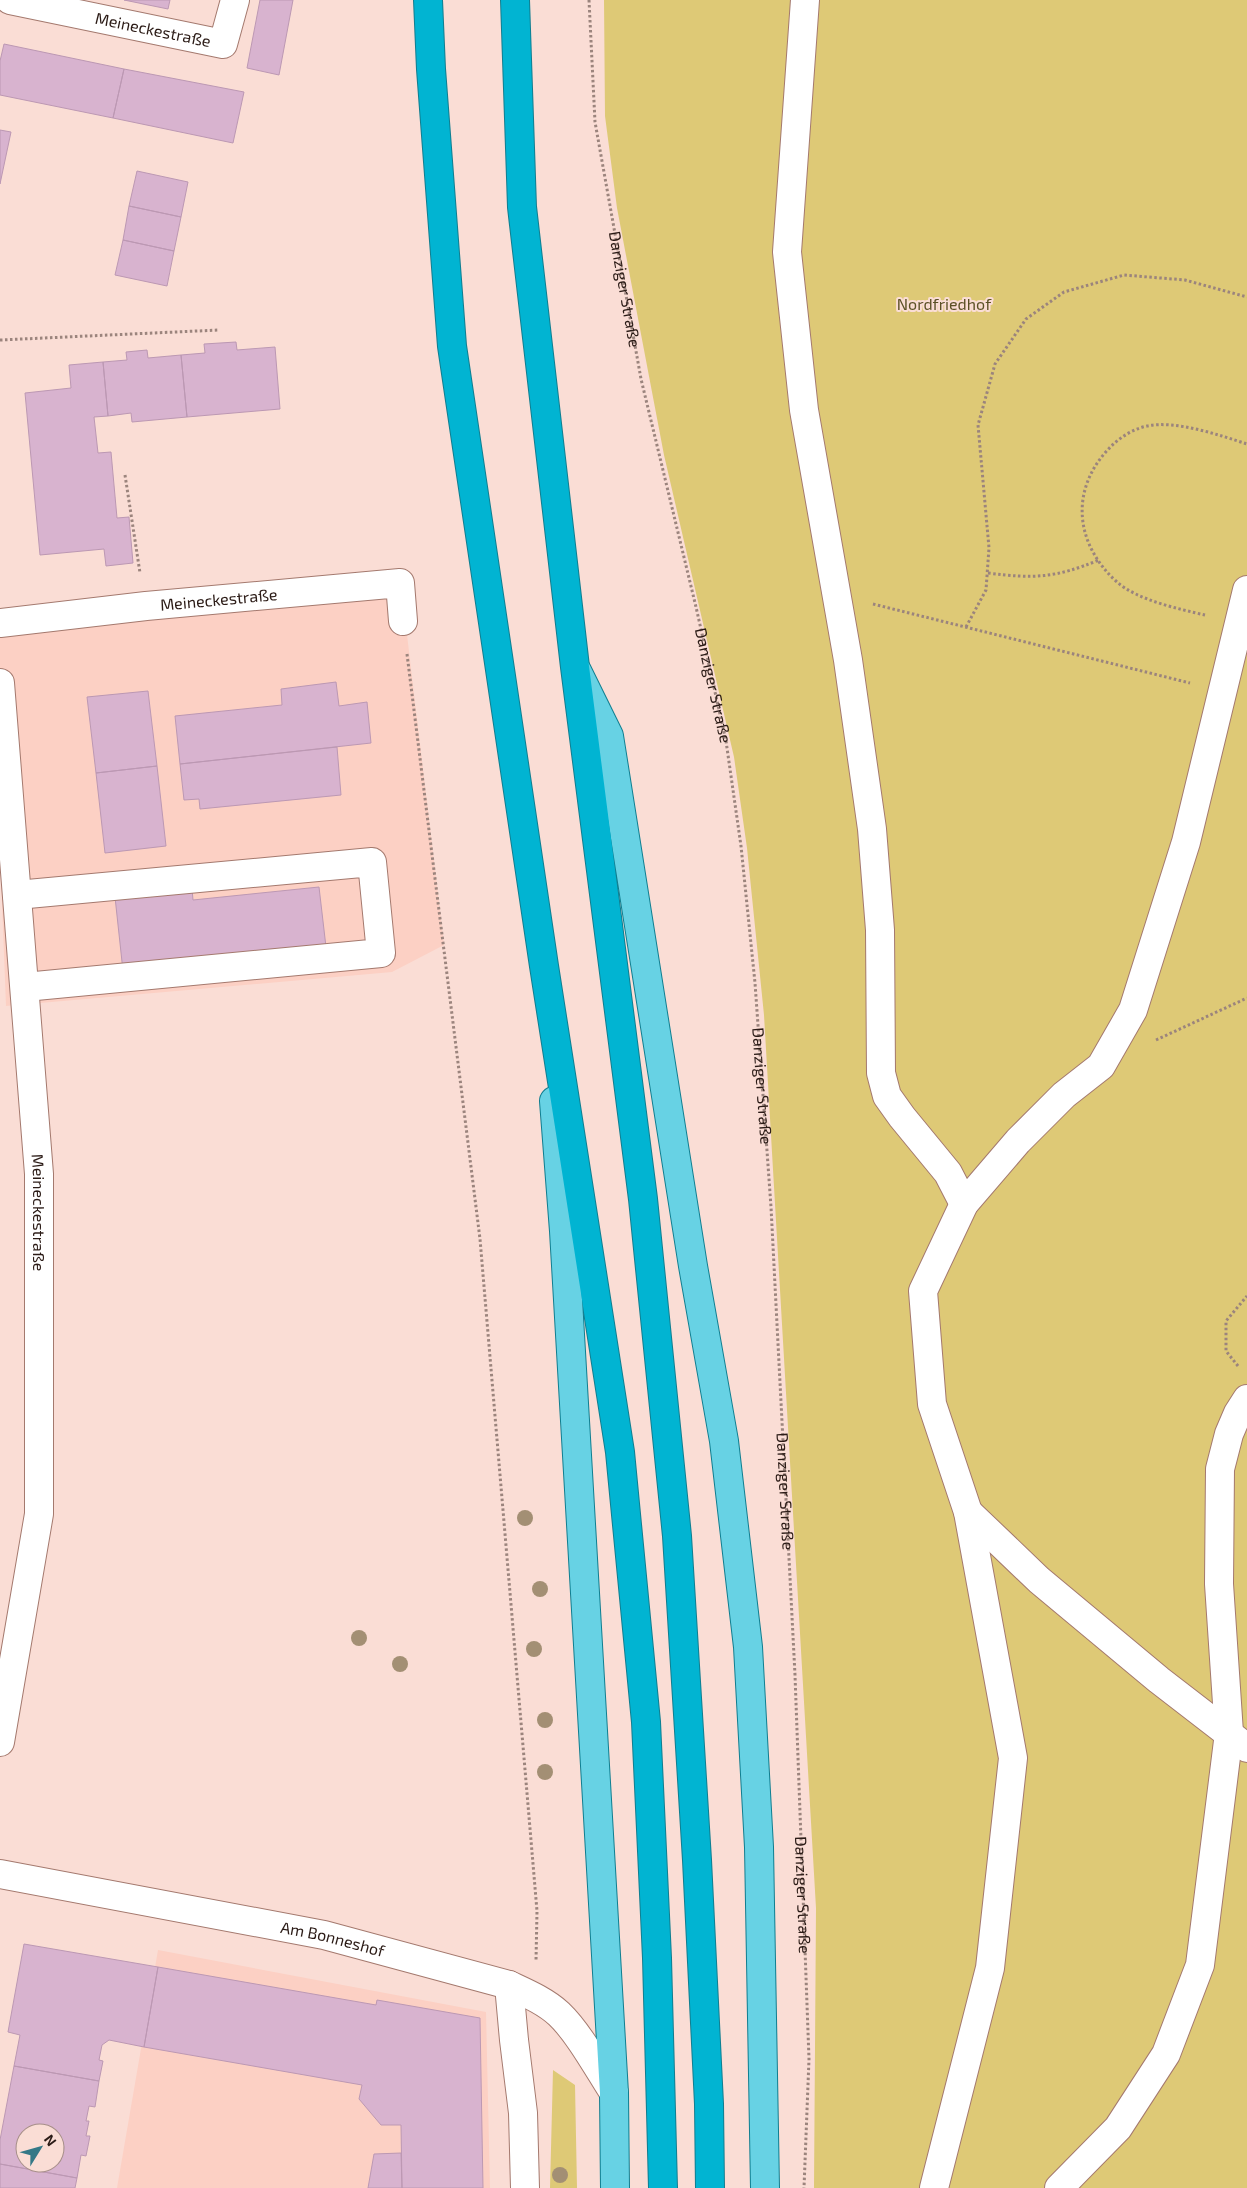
<svg xmlns="http://www.w3.org/2000/svg" width="1247" height="2188" font-family="'Exo 2',sans-serif">
	<style>
		.built { fill: #fcd0c4 }
		.green { fill: #dec976 }
		.building { fill: #d8b3cf; stroke: #bc98b3; fill-rule: evenodd }
		.lines { fill: none; stroke-linecap: round; stroke-linejoin: round }
		.minor-casing { stroke: #a4796e; stroke-width: 30 }
		.major-casing { stroke: #107e90; stroke-width: 30 }
		.highway-casing { stroke: #107e90; stroke-width: 30 }
		.path { stroke: #9b847d; stroke-width: 3; stroke-dasharray: 2.5 2.5; stroke-linecap: butt }
		.minor { stroke: #fff; stroke-width: 28 }
		.major { stroke: #67d2e4; stroke-width: 28 }
		.highway { stroke: #01b4d2; stroke-width: 28 }
		.tree { fill: #a38f74 }
		.labels { text-anchor: middle; stroke-width: 4; stroke-linejoin: round; paint-order: stroke }
		.street-label { font-size: 16px; fill: #2b1b16; stroke: #faddd5 }
		.park-label { font-size: 16px; fill: #5b5025; stroke: #faddd5 }
	</style>
	<rect width="100%" height="100%" fill="#faddd5"/>
	<path class="built" d="M400,576l44,369 -52,27 -386,34 -6,-155v-223z
		M158,1950l328,62 4,176h-373z"/>
	<path class="green" d="M604,0h643v2188h-433l2,-280 -52,-893 -17,-167 -13,-91 -70,-302 -47,-247 -12,-92z
		M553,2070l22,15 2,103h-27z"/>
	<path class="building" d="M124,0h46l-2,9z
		M260,0h33l-14,75 -32,-7z
		M4,44l120,25 -11,49 -113,-23v-34z
		M124,69l120,23 -11,51 -120,-25z
		M0,130l11,2 -11,52z
		M137,171l51,11 -7,35 -52,-11z
		M129,206l52,11 -7,34 -51,-11z
		M123,240l51,11 -7,35 -52,-11z
		M236,342l1,8 38,-3 5,62 -93,8 -6,-62 24,-2 -1,-9z
		M147,350l1,8 33,-3 6,62 -55,5 -1,-9 -23,3 -5,-54 24,-2 -1,-8z
		M103,362l5,54 -14,1 4,36 13,-1 6,66 12,-1 4,46 -27,3 -2,-17 -64,6 -15,-162 46,-5 -2,-23z
		M336,682l3,24 28,-4 4,41 -191,21 -5,-48 107,-11 -1,-16z
		M148,691l9,75 -61,7 -9,-76z
		M337,747l4,48 -141,14 -1,-10 -15,1 -4,-36z
		M157,766l9,80 -61,7 -9,-80z
		M319,887l7,60 -203,24 -8,-74 77,-8 1,11z
		M24,1944l134,23 -14,80 -35,-7 -7,5 -3,15 4,1 -4,20 -85,-15 6,-31 -12,-3z
		M158,1967l218,38 1,-5 103,18 3,170h-81l-1,-63h-20l-22,-26 3,-14 -218,-38z
		M14,2066l85,15 -4,26 -6,-1 -3,15h3l-3,15h4l-4,20 -5,-1 -4,23 -77,-14v-24zM25,2133h30v30h-30z
		M401,2153l1,35h-34l6,-34z
		M0,2164l77,14 -2,10h-75z"/>
	<g class="lines">
		<defs>
			<g id="minor">
				<path id="s2" d="M10,0l213,44 12,-44"/>
				<path d="M805,0l-18,252 17,158 44,250 24,169 8,101 1,143 6,23 15,21 46,56 16,31"/>
				<path id="s3" d="M0,623l146,-17 254,-23 3,38"/>
				<path id="s4" d="M0,683l39,491v340l-39,228"/>
				<path d="M17,895l355,-33 9,91 -356,34"/>
				<path d="M968,1512l71,68 120,100 88,68"/>
				<path id="s5" d="M0,1874l324,61 185,50c17,8 36,16 50,29 20,19 40,56 55,79"/>
				<path d="M509,1985l5,55 9,73 2,75"/>
				<path d="M934,2188l56,-220 23,-210 -45,-246 -36,-108 -9,-113 41,-87 54,-63 46,-46 37,-29 32,-56 53,-168 61,-252"/>
				<path d="M1059,2188l59,-60 48,-74 34,-89 29,-232 -10,-149 1,-115 9,-35 9,-21 9,-14"/>
			</g>
			<path id="major" d="M577,671l32,65 84,530 31,175 24,206 11,200 6,341
				M554,1101l10,130 50,862 1,95"/>
			<path id="highway" d="M428,0l3,69 21,277 92,620 76,486 26,270 11,236 6,230
				M515,0l7,207 53,460 68,532 34,337 20,324 12,244 1,84"/>
		</defs>
		<use href="#minor" class="minor-casing"/>
		<use href="#major" class="major-casing"/>
		<use href="#highway" class="highway-casing"/>
		<g class="path">
			<path id="s1" d="M589,0l6,122 46,257 55,228 30,134 15,105 14,137 16,224 24,468 14,384 -5,129"/>
			<path d="M0,340l219,-10"/>
			<path d="M125,475l15,98"/>
			<path d="M988,573c46,6 67,5 111,-13"/>
			<path d="M873,604l317,79"/>
			<path d="M1205,615c-26,-6 -68,-15 -88,-33 -39,-35 -48,-86 -13,-128 11,-13 25,-24 43,-28 29,-6 72,9 100,18"/>
			<path d="M966,627l20,-37 3,-42 -11,-123 17,-61 31,-45 38,-27 60,-17 61,5 62,17"/>
			<path d="M407,654l73,585 57,672 -1,50"/>
			<path d="M1156,1040l91,-42"/>
			<path d="M1238,1366l-12,-15v-30l21,-25"/>
		</g>
		<use href="#minor" class="minor"/>
		<use href="#major" class="major"/>
		<use href="#highway" class="highway"/>
	</g>
	<g class="tree">
		<circle cx="525" cy="1518" r="8"/>
		<circle cx="540" cy="1589" r="8"/>
		<circle cx="359" cy="1638" r="8"/>
		<circle cx="534" cy="1649" r="8"/>
		<circle cx="400" cy="1664" r="8"/>
		<circle cx="545" cy="1720" r="8"/>
		<circle cx="545" cy="1772" r="8"/>
		<circle cx="560" cy="2175" r="8"/>
	</g>
	<g class="labels">
		<g class="street-label">
			<text dy="6" stroke="none"><textPath href="#s2" startOffset="146">Meineckestraße</textPath></text>
			<text dy="6" stroke="none"><textPath href="#s1" startOffset="292">Danziger Straße</textPath></text>
			<text dy="6" stroke="none"><textPath href="#s3" startOffset="220">Meineckestraße</textPath></text>
			<text dy="6" stroke="none"><textPath href="#s1" startOffset="698">Danziger Straße</textPath></text>
			<text dy="6" stroke="none"><textPath href="#s1" startOffset="1102">Danziger Straße</textPath></text>
			<text dy="6" stroke="none"><textPath href="#s4" startOffset="531">Meineckestraße</textPath></text>
			<text dy="6" stroke="none"><textPath href="#s1" startOffset="1508">Danziger Straße</textPath></text>
			<text dy="6" stroke="none"><textPath href="#s1" startOffset="1912">Danziger Straße</textPath></text>
			<text dy="6" stroke="none"><textPath href="#s5" startOffset="339">Am Bonneshof</textPath></text>
		</g>
		<g class="park-label">
			<text x="944" y="310">Nordfriedhof</text>
		</g>
	</g>
	<g transform="translate(40 2148) rotate(53)"><circle r="24" fill="#faddd5" stroke="#a78f89"/>
	<path d="M0-4L9 19L0 12L-9 19Z" fill="#347887"/>
	<text y="-8" font-size="14" font-weight="bold" text-anchor="middle" fill="#2b1b16">N</text>
	</g>
</svg>
